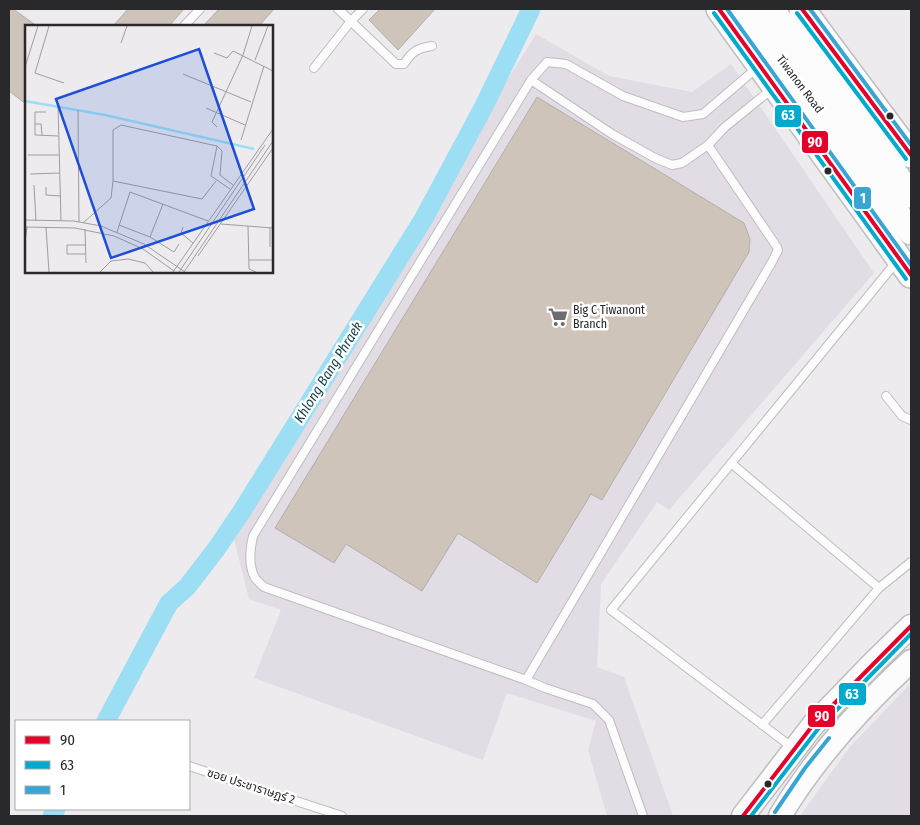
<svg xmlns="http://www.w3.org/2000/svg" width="920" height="825" font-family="'Fira Sans Condensed','Noto Sans Thai',sans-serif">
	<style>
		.built { fill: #e2dce4 }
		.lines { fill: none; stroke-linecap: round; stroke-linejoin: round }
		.canal { stroke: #9cdef3; stroke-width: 19 }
		.building { fill: #cfc4ba; stroke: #b0afb0 }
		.lane-casing { stroke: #bfbdc0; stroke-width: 10 }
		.secondary-casing { stroke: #bfbdc0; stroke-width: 25 }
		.primary-casing { stroke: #bfbdc0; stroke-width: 28 }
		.lane { stroke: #fcfcfc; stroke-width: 8 }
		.secondary { stroke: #fcfcfc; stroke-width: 22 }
		.primary { stroke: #fcfcfc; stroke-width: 25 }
		.bus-1-casing { stroke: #fff; stroke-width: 8 }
		.bus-2-casing { stroke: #fff; stroke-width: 8 }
		.bus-3-casing { stroke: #fff; stroke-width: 8 }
		.bus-1 { stroke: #e4002b; stroke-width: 4 }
		.bus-2 { stroke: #00a9ce; stroke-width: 4 }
		.bus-3 { stroke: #39a5d4; stroke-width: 4 }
		.bus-dot { fill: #29282a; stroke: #fff; stroke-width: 2 }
		.labels { text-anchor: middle; stroke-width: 5; stroke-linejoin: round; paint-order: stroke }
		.street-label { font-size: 12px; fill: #29282a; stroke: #fff }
		.poi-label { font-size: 12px; fill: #29282a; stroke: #fff; text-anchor: start }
		.water-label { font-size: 14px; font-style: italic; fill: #18434f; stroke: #fff }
		.inset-river { fill: none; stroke: #9cdef3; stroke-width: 2.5 }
		.inset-road { fill: none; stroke: #9f9da0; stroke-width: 1 }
		.view { fill: #1d4ed8; fill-opacity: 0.15; stroke: #1d4ed8; stroke-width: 2.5 }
		.inset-edge { fill: none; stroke: #29282a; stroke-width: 2.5 }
		.line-badge { stroke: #fff; stroke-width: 2 }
		.badge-label { font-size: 14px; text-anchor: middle; font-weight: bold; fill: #fff }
	</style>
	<rect width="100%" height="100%" fill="#edebee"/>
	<path class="built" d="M536,34l73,42 83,16 39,-28 143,209 -205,237 -12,-8 -56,82 -4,83 27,10 49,139h-66l-19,-66 8,-29 -89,-28 -24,67 -229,-82 27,-68 -32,-11 -15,-60 35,-79z
		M911,683v133h-111l49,-68z"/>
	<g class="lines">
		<path class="canal" d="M106,721l63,-118 18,-16 30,-39 25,-37 182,-293 60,-112 47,-97
			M52,816l4,-7"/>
	</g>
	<path class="building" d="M9,9h4l24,17h-11v78l-17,-13z
		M128,9h56l-15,17h-56z
		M219,9h55l-15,17h-56z
		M380,9h55l-37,41 -29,-30z
		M537,97l207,126 6,16 -1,13 -147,248 -11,-6 -54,89 -79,-50 -36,58 -76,-47 -12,19 -59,-35z"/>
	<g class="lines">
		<defs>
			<path id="lane" d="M338,9l58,55h8c8,-13 14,-16 28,-18
				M184,26l16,-17
				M758,67l-55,47 -20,3 -60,-21 -57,-32 -19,-2 -16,18 81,54 43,24 17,7 10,-2 26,-18 17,-18 47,-38
				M314,68l37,-47 12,-12
				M531,80l-278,456c-3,13 -5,29 2,42 2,3 6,6 9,9l262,93 246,-418 6,-12 -1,-3 -69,-102
				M886,396l16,20 9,4
				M731,463l148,125
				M526,680l19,8 48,16 16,16 34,96
				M762,725l117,-137 32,-26
				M793,748l-182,-138 286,-349
				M189,766l153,50"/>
			<path id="secondary" d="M743,816l70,-91 61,-63 37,-36
				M780,816c34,-57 82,-110 131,-155"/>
			<path id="primary" d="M719,9l192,266
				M744,9l167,223
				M771,9l140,186
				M802,9l109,146"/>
		</defs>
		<use href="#lane" class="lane-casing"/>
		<use href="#secondary" class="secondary-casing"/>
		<use href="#primary" class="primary-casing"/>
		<use href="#lane" class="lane"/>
		<use href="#secondary" class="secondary"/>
		<use href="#primary" class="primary"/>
		<defs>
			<path id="bus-1" d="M719,9l192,266
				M802,9l109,146
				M743,816l70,-91 98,-99"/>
			<path id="bus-2" d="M714,13l192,266
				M797,13l109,146
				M751,816l67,-87 93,-95"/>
			<path id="bus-3" d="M727,9l184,256
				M810,9l101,136
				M775,812l30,-44 24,-30"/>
		</defs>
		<use href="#bus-1" class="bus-1-casing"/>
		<use href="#bus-2" class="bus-2-casing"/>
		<use href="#bus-3" class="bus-3-casing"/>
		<use href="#bus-1" class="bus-1"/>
		<use href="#bus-2" class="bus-2"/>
		<use href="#bus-3" class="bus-3"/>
	</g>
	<defs>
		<symbol id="supermarket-bare" viewBox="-9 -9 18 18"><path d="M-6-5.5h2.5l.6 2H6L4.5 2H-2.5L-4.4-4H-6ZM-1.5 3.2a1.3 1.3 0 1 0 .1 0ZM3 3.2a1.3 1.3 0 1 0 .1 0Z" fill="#6e6c6f" stroke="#fff" stroke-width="2.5" paint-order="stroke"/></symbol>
	</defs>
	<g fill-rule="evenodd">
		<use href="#supermarket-bare" x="544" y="303" width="28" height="28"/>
	</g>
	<g class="bus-dot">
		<circle cx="890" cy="116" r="4.5"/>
		<circle cx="828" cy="171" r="4.5"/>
		<circle cx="768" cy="784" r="4.5"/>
	</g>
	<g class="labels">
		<g class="street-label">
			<text transform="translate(800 84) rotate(53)" y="4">Tiwanon Road</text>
			<text transform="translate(251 786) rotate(18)" y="4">ซอย ประชาราษฎร์ 2</text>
		</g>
		<g class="poi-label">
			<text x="573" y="314">Big C Tiwanont<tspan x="573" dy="14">Branch</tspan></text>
		</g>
		<g class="water-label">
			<text transform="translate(328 372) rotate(-58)" y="5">Khlong Bang Phraek</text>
		</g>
	</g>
	<g transform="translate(25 25)">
		<rect width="248" height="248" fill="#edebee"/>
		<path class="inset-river" d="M0,76l80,14 149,34"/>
		<path class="inset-road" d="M24,1l-14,47 29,10M96,18l6,-17M189,28l13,5 6,-7 40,20M230,35l13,-34M0,42l13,-41M158,49l68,28M33,80l3,116M181,83l39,17M53,85l1,112M21,87h-11v23l23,1M10,99h6l1,11M192,102l-5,-5 31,-67 9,-29M216,115l23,-74M3,130h31M5,149l30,-1M191,156l-14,18 -89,-18v-51l8,-5 96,21M9,160l2,36M21,162v8l15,1M205,164l-19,-13 6,-30 5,5 -2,24 13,10M0,195l49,1 27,5 43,18 41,28M58,198l28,-25 2,-17M196,199l52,4M94,200l31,12 24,15 5,-8M223,201l1,43 7,3M0,202l50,1 39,8 29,13 31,22M21,202l3,45M158,202l-2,6 12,10M245,202v20M60,204l1,34M92,207l13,-40 78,29M125,212l13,-33M0,217l2,-15M60,220h-18v9h18M173,231l75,-108M224,235h24M75,247l11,-11 17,-2 17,4 8,9M148,247l100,-143M154,247l86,-127M159,247l89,-131"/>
		<path class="view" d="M174,24l55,160 -143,49 -55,-159z"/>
		<rect width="248" height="248" class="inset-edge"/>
	</g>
	<g class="line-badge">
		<rect x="774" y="104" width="28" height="24" rx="5" fill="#00a9ce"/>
		<rect x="801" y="130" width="28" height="24" rx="5" fill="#e4002b"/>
		<rect x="853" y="186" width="19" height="24" rx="5" fill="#39a5d4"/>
		<rect x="838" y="682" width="29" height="24" rx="5" fill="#00a9ce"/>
		<rect x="807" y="704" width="29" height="24" rx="5" fill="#e4002b"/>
	</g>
	<g class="badge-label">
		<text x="788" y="120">63</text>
		<text x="815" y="147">90</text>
		<text x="863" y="203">1</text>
		<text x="852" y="699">63</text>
		<text x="822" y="721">90</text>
	</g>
	<rect width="920" height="825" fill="none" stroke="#29282a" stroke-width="20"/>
	<rect x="15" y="720" width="175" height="90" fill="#ffffff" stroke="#a9a9aa"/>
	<rect x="25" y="736" width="25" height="8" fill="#e4002b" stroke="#a9a9aa"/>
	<text x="60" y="745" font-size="15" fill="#29282a">90</text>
	<rect x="25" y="761" width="25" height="8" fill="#00a9ce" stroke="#a9a9aa"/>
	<text x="60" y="770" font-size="15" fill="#29282a">63</text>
	<rect x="25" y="786" width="25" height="8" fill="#39a5d4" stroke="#a9a9aa"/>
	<text x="60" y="795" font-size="15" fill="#29282a">1</text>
</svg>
